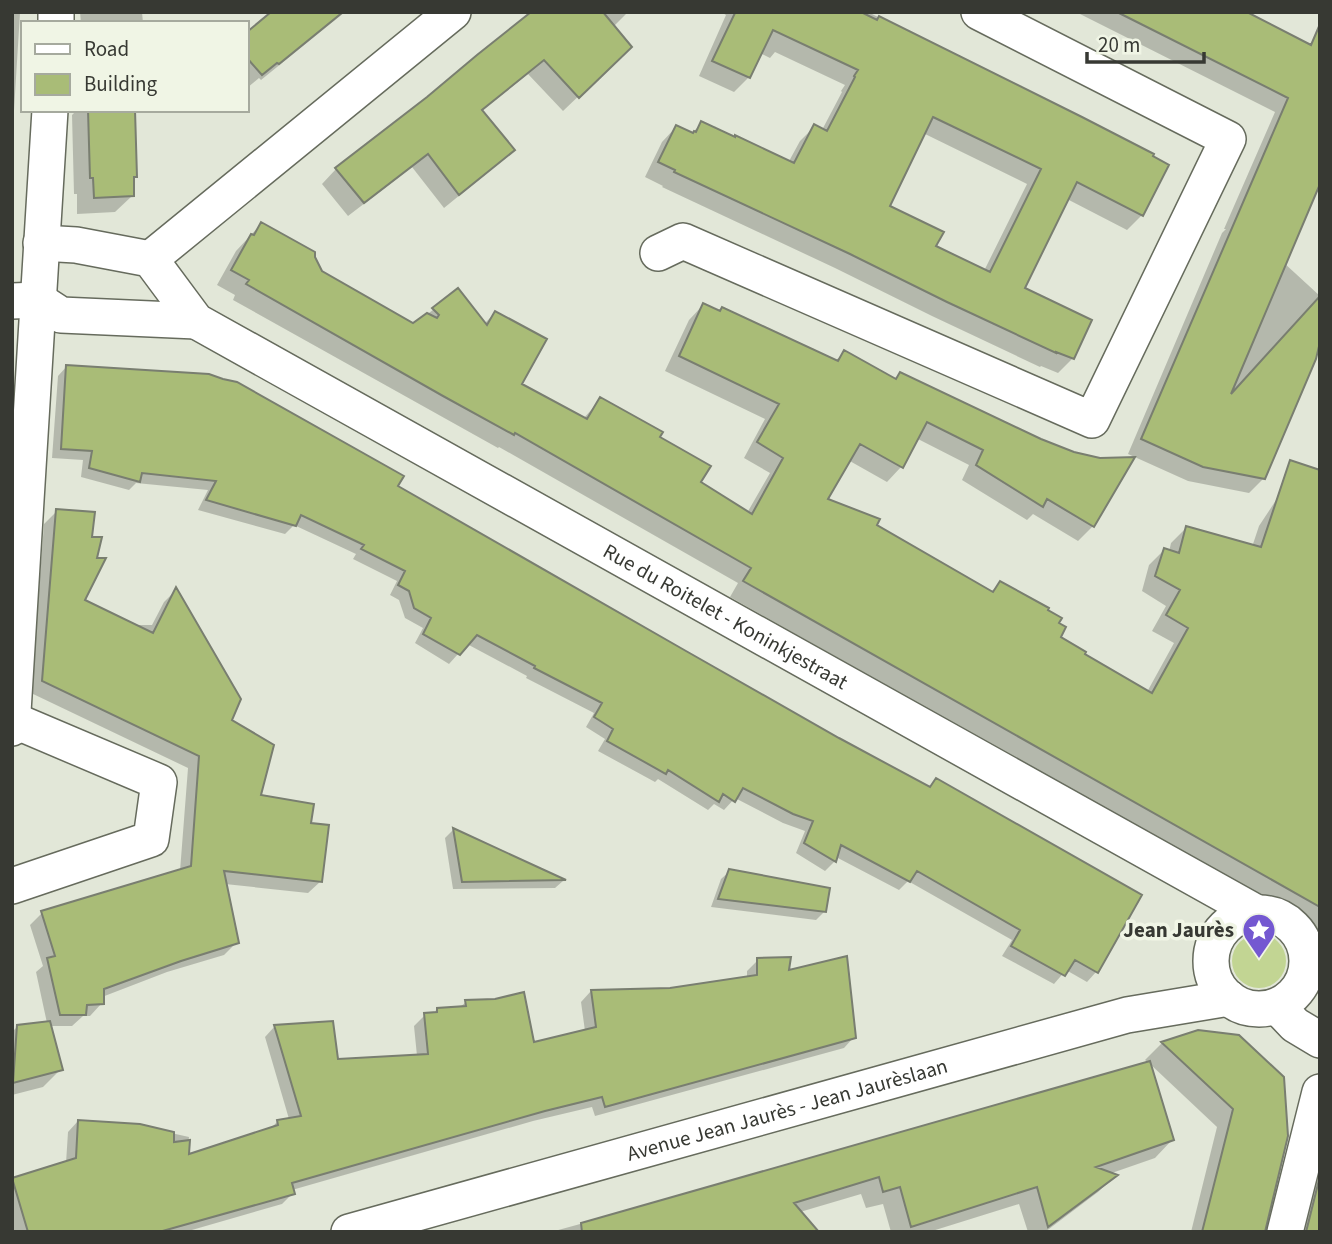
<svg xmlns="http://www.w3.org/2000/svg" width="1332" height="1244" font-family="'Source Sans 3',sans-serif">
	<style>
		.green { fill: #c2d593 }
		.shadow { fill: #0003; fill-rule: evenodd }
		.building { fill: #a9bc77; stroke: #797e70; stroke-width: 2; fill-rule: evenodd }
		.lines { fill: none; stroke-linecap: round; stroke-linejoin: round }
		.minor-casing { stroke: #666b5d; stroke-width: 38 }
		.minor { stroke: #fff; stroke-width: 35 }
		.labels { text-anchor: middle; stroke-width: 7; stroke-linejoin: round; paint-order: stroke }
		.street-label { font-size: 21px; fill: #373933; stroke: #f0f5e5 }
		.poi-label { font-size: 21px; font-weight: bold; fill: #373933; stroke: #f0f5e5; text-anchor: end }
	</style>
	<rect width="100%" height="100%" fill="#e2e7d8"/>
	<path class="green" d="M1232 961a27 27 0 1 1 54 0a27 27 0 1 1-54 0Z"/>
	<path class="shadow" d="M80,12h62l1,11h-62z
		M274,12h71l-84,68 -2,-2 -12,10v-53z
		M533,12h92l1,2 -13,13 17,20 -67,64 -35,-37 -47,37 31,38 -14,15 -54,44 -32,-41 -64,49 -26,-32 14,-15 93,-71z
		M721,12h147l213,106 61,97 -15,15 -60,-31 -44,90 50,69 -15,15 -17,-7 -1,1 -108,-51 -97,-48 -173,-81 1,-1 -18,-9 17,-35 14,-15 15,7 11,-11 86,40 12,-22 14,-14 8,3 20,-38 -1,-1 4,-6 -70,-33 -5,6 -10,-5 -11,24 -15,15 -35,-16 27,-61zM923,133l104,51 -43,87 -50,-25 -46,-39z
		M1076,12h168l76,39 -61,189 61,56v37l-56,145 -15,15 -61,-12 -60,-27 94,-221 4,-4h-2l51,-117z
		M12,13h8l-8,130z
		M77,110h57l-2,86 -17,16 -38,2v-20h-3l-2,-79z
		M261,224l59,48 93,53 45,-34 26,33 11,-11 25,71 63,35 18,-20 57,39 40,44 49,31 23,-40 -26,-15 21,-39 -100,-48 24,-51 14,-15 132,56 10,-9 50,28 6,-6 192,152 -15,15 -45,-27 -6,6 -65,-40 7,-15 -53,-27 -15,29 -14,15 -39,-22 -23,40 49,25 117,67 9,-9 57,40 1,15 24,17 65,37 27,-49 -22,-12 14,-25 -24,-15 7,-26 15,-15 5,2 2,-9 15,-15 66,19 7,-21 29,-44 32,-11v459l-590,-333 8,-14 -239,-136 -1,1 -265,-148 2,-5 -18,-10 19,-34z
		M67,366l329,120 442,253 91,49 7,-8 204,115 -44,77 -9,10 -21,-12 -12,14 -52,-28 10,-16 -104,-59 -9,9 -63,-33 -1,4 -10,10 -29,-18 9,-22 -22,-8 -48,-25 -11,12 -10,-6 -6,6 -50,-31 -3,3 -57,-31 7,-12 -19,-12 8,-14 -68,-35 1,-2 -60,-32 -18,20 -34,-21 8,-15 -18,-10 -6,-18 -9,-5 7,-14 -44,-22 3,-5 -62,-29 -9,9 -87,-24 10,-20 -72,-7 -7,7 -48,-13 2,-17 -31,-2 6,-82z
		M57,511l26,89 49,25h20l12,-23 12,-12 83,206 50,28 12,57 -13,12 -83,-9 12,58 -13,13 -57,17 -65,25v6l-12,13h-7l-11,10h-22l11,43 -18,18 -31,8v-63l5,-5 30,-4 -11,-51 7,-6 -13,-41 12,-12 138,-42 8,-103 -157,-75 13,-169z
		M453,830l110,51 -8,7 -102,1 -8,-51z
		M730,871l95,40 -9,9 -105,-13 10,-28z
		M758,960l29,13 67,64 -10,11 -249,68 -3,-9 -59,14 -241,69 1,3 -11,11 -97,28h-171l-2,-7v-45l54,-17 2,-31 10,-11 62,5 49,11 -2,19 82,-26 9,-9 11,-2 -24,-82 10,-11 61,35 81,-5 -3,-30 11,-11 8,-1 4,-5 22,-1 7,-6 66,42 53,-13 -4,-29 10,-11 79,-1 77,-12v-7z
		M1198,1032l40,5 16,195h-63l26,-105 -68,-64 23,77 -17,18 -46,16 6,2 -17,16 -53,40h-17l-9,-28 -90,28h-38l-8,-28 -17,4 -5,-14 -61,18 16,20h-265l149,-41 449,-128 -4,-3 17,-17z
		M1320,1164v68h-20z"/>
	<path class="building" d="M271,12h72l-64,52 -2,-1 -15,12 -15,-17v-26z
		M531,12h72l29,35 -53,51 -35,-38 -62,50 33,40 -56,45 -31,-41 -64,49 -29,-35 92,-71 50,-42z
		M734,12h127l16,8 2,-4 203,101 72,37 -1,2 16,9 -26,51 -66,-34 -52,106 67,32 -18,39 -18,-7v1l-109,-51 -97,-48 -176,-82 1,-2 -17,-8 18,-37 17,8 1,-2 2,1 5,-11 34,16v-2l59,28 20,-39 13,7 28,-54 -1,-1 4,-6 -85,-40 -23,48 -38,-17 23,-48zM933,117l108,52 -51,103 -54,-26 8,-14 -54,-26z
		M1117,12h130l64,33 9,-21v160l-89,210 89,-98v46l-4,17 -51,120 -62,-12 -62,-28 147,-341z
		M88,110h47l2,67h-3v19l-40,2 -1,-20h-3z
		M261,222l54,30v5l7,14 91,52 14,-10 10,5 2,-3 -7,-7 26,-20 29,37 8,-14 52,28 -25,45 65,35 13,-22 63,35 -3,5 51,29 -10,16 51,32 31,-56 -26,-16 22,-38 -100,-48 24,-53 17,8 2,-4 116,54 6,-11 52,29 4,-7 141,67 33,13 26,6 35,-1 -41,70 -47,-28 -4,8 -67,-42 7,-15 -56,-28 -24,46 -43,-24 -32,55 52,20 -3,6 116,67 7,-11 49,27 -1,2 14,8 -3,5 7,4 -5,10 25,15 -1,2 67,39 36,-65 -22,-13 14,-25 -25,-14 9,-28 15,5 7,-27 75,21 29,-87 30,10v437l-577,-326 8,-13 -236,-135 -1,2 -71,-39 -197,-112 3,-4 -18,-10 20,-36 3,1z
		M66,365l143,9 14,5 14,3 167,94 -6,10 288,165 153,87 91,49 6,-9 206,117 -44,78 -23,-13 -10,16 -54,-30 9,-16 -103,-59 -7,11 -69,-37 -5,17 -32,-19 9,-22 -20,-7 -50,-26 -8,14 -12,-8 -4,8 -51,-32 -2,4 -59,-33 6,-12 -19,-12 8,-14 -68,-35 1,-2 -58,-31 -17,20 -37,-21 8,-16 -17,-10 -5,-17 -11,-6 7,-14 -44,-22 3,-4 -63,-30 -5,11 -90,-26 10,-19 -74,-8 -2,9 -51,-14 3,-17 -31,-2z
		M56,509l39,3 -3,25h10l-5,21h9l-21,42 68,33 23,-46 65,112 -9,21 42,25 -13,50 53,9 -3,19 18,2 -7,57 -98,-11 15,72 -58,18 -77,28v15l-17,1 -1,10h-26l-13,-57 8,-2 -14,-45 150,-45 8,-110 -157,-75z
		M453,828l113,52 -104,2z
		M729,869l101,19 -4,24 -108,-13z
		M847,956l9,82 -251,69 -3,-10 -57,14 -253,72 3,11 -136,38h-131l-16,-54 64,-20 2,-38 62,4 34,8v10l16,-2 -1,14 89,-29 -1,-5 24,-4 -27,-91 59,-4 5,38 90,-5 -4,-41 13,-1v-4l29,-2 -1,-6 30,-1 29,-7 10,50 62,-15 -5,-37 79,-2 87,-13v-17l34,-1 -2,13z
		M50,1021l13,49 -50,13 4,-58z
		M1198,1030l41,5 45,42 4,59 -23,96h-63l31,-123 -72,-67z
		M1150,1061l24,79 -78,27 22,8 -70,52 -11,-40 -126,40 -11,-40 -17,5 -4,-15 -85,26 25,29h-237l-1,-9z
		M1320,1176v56h-14z"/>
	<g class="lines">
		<defs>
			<g id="minor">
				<path d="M56,23v-11"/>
				<path id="s1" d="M41,243l35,2 74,14 46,62 1061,592"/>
				<path d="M658,253l25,-12 409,179 136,-281 -249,-127"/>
				<path d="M150,259l303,-247"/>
				<path d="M12,301l26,-1 23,15 135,6"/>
				<path d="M12,728l38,-618"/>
				<path d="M12,886l139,-47 8,-57 -146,-62"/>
				<circle cx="1259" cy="961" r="48"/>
				<path d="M1277,1006l18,19 25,15"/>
				<path id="s2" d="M349,1232l778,-217 102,-17"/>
				<path d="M1285,1232l35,-140"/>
			</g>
		</defs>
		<use href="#minor" class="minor-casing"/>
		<use href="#minor" class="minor"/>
	</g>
	<defs>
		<symbol id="sight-pin" viewBox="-11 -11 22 30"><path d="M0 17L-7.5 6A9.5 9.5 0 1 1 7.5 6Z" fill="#7458d1" stroke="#f0f5e5"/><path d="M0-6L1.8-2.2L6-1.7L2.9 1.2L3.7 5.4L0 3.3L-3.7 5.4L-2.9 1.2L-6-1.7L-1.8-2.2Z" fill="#fff"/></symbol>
	</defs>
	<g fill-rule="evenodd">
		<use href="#sight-pin" x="1240" y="911" width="38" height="52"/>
	</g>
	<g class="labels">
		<g class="street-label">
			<text dy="7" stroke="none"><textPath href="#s1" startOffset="794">Rue du Roitelet - Koninkjestraat</textPath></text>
			<text dy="7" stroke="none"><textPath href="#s2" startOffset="455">Avenue Jean Jaurès - Jean Jaurèslaan</textPath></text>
		</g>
		<g class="poi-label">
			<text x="1234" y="937">Jean Jaurès</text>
		</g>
	</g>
	<rect width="1332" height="1244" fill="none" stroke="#373933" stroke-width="28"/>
	<rect x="21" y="21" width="228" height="91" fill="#f0f5e5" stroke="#a6aa9e" stroke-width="2"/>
	<rect x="35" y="44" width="35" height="10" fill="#ffffff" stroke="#a6aa9e" stroke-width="2"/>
	<text x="84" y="56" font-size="21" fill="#373933">Road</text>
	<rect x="35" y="74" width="35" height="21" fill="#a9bc77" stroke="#a6aa9e" stroke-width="2"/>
	<text x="84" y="91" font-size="21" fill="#373933">Building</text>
	<path d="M1087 52v10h117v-10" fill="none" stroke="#373933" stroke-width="3.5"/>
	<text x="1098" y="52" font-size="21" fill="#373933" stroke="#f0f5e5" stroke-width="5" paint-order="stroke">20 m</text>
</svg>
